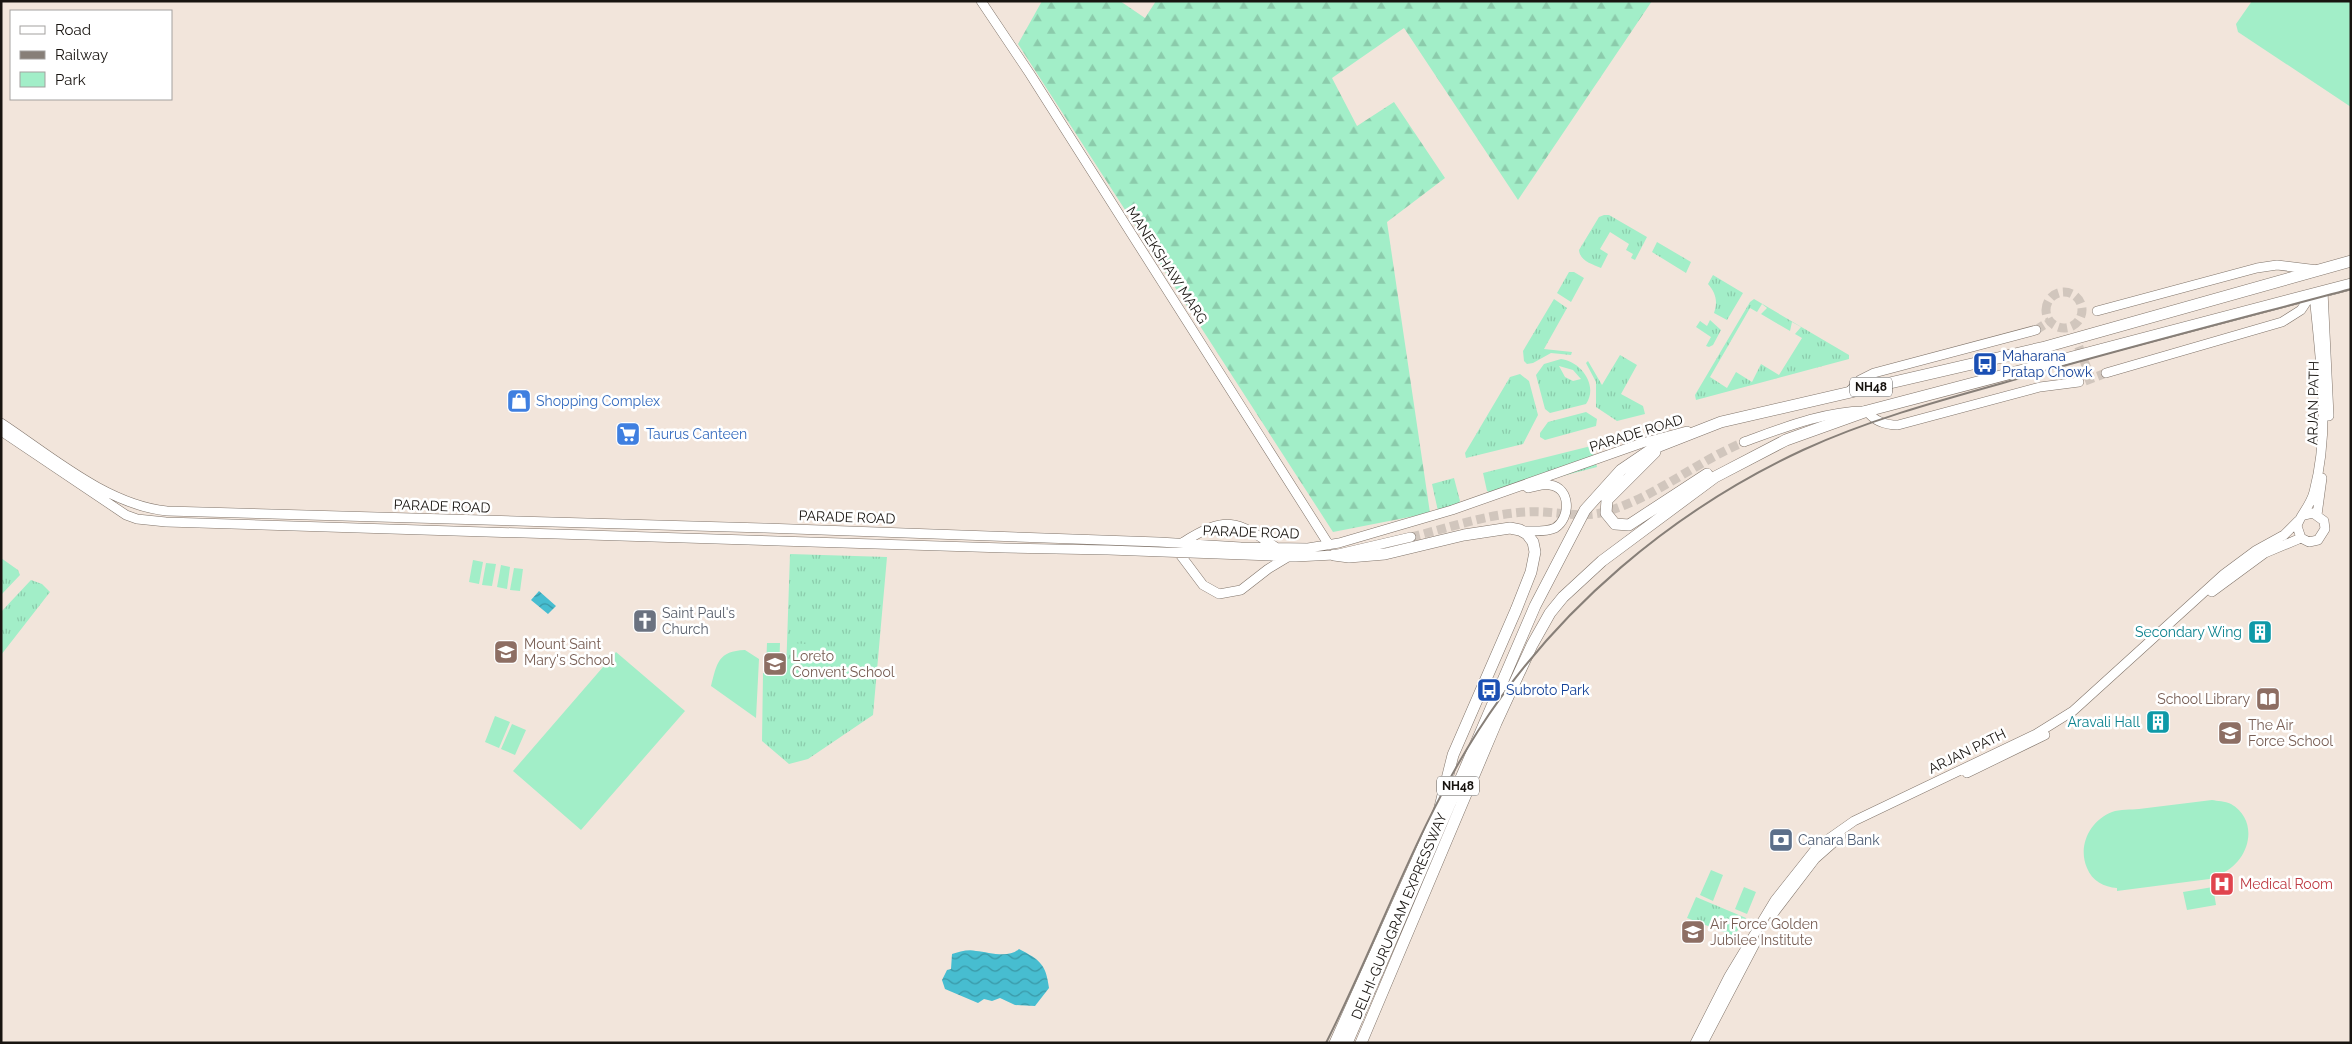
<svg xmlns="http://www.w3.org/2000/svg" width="2352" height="1044" font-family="Raleway,sans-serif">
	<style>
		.grass { fill: url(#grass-tufts); fill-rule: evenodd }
		.forest { fill: url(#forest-firs) }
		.park { fill: #a2eec8 }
		.water { fill: url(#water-waves) }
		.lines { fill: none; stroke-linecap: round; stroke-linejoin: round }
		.secondary-tunnel { stroke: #d1c6bd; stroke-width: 9; stroke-dasharray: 9 4.5; stroke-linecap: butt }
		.secondary-casing { stroke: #80746a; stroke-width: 10 }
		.highway-casing { stroke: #80746a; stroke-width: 12 }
		.secondary { stroke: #fff; stroke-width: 9 }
		.highway { stroke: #fff; stroke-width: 11 }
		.rail { stroke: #877f78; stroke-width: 2 }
		.labels { text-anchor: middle; stroke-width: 5; stroke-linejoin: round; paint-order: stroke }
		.shield { fill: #fff; stroke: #5d5a58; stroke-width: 1 }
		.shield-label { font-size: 12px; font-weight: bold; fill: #181410 }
		.street-label { font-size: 14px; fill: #181410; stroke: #fff }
		.transit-label { font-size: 14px; fill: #164399; stroke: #fff; text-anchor: start }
		.shop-label { font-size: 14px; fill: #366cbe; stroke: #fff; text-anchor: start }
		.worship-label { font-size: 14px; fill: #5b616d; stroke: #fff; text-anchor: start }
		.culture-label { font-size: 14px; fill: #0d838f; stroke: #fff; text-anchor: end }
		.education-label { font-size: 14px; fill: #785e54; stroke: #fff; text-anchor: start }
		.service-label { font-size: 14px; fill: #4e5e75; stroke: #fff; text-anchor: start }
		.health-label { font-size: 14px; fill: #be3a42; stroke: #fff; text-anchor: start }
	</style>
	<defs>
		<pattern id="grass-tufts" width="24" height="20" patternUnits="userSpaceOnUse" patternTransform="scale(1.25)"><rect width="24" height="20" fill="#a2eec8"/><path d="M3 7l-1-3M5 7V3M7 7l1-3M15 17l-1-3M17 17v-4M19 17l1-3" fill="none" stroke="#8bcbab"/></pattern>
		<pattern id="forest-firs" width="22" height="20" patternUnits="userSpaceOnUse" patternTransform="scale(1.25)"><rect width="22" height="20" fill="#a2eec8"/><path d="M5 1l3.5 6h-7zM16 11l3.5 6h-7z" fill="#8bcbab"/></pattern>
		<pattern id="water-waves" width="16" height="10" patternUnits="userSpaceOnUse" patternTransform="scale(1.25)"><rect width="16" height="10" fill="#47bdd0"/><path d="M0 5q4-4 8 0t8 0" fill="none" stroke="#3a98a7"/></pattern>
	</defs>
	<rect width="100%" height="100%" fill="#f2e5db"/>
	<path class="grass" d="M1604,215h5l38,22 -12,23 -4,-2 2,-4 -7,-4 3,-6 -19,-12 -10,17 8,5 -7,14c-9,-4 -21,-7 -22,-18l20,-33z
		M1657,242l34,20 -5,11 -34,-21z
		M1569,272h5l10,6 -13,24 -14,-9z
		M1713,275l30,18 -16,27 -13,-7c4,-11 2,-20 -6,-29z
		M1554,299l13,9 -23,41 28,3 -1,3 -20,-2 -18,10 -6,1 -3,-3 -1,-10z
		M1754,299l95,56v4l-153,41 -1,-5 55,-93zM1762,304l5,4 -6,6 29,17 2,-9 9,5 -6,7 7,4 -23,37 -18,-11 -9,18 -16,-10 -9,16 -17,-11 40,-69 7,4z
		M1710,320l11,10 -8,15 -4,2 -3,-1 5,-9 -15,-10 4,-6 7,5z
		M1620,355l17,10 -16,29 22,12 2,8 -28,7 -21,-14v-25l-10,-19 2,-2 14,24z
		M1561,359c19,2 38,26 25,45l-36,9 -5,-4 -9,-34 8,-11zM1559,366l14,4 8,9 -8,2 -8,-4z
		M1520,374l9,7 9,34 -15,29 -57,14 -1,-5 45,-76z
		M1586,412l11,7 -1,7 -51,14 -5,-3v-4l8,-11z
		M1591,446l6,21 -104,27 -6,-3 -4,-18z
		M1454,478l6,23 -2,3 -20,7 -6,-27z
		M790,554l97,3 -14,158 -65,44 -19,5 -27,-23 1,-68h23z
		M1,558l17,12 2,5 -19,20z
		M31,580l11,4 8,8 -49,63v-43z
		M1696,897l50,21 -12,18 -47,-18z"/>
	<path class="forest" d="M1042,1h78l25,17 11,-17h496l-134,199 -114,-172 -72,50 25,48 37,-24 51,76 -58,44 43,291 -97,19 -315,-488z"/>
	<path class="park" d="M2252,1h99v106l-113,-75 -2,-8z
		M473,560l10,2 -4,22 -10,-2z
		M486,563l10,1 -4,22 -10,-1z
		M501,565l9,2 -3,22 -10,-2z
		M514,568l9,1 -3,22 -10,-1z
		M767,643h13l-1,26h-13z
		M792,643l14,1 -1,26 -13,-1z
		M745,650l14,9 -3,59 -45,-32c6,-23 7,-35 34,-36z
		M616,652l69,59 -104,119 -68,-59z
		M495,716l15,6 -11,26 -14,-6z
		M512,724l14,6 -11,25 -14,-6z
		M2212,800c5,1 13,1 19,4 31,18 17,62 -14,71v3l-100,13v-3c-13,-1 -25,-7 -30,-20 -10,-23 4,-48 25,-56 8,-3 19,-2 27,-3 24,-3 49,-6 73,-9z
		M1711,870l12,5 -10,26 -13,-6z
		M1744,887l12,5 -9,22 -12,-5z
		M2213,887l3,18 -29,5 -4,-18z"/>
	<path class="water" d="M539,591l17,15 -8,8 -17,-14z
		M1019,949c21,11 27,15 30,39l-14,18 -20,-1 -15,-7 -8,3 -8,-2 -6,4 -33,-14 -3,-9 5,-10 4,-1 1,-15c7,-2 16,-5 24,-3 13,1 32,8 43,-2z"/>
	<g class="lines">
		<path class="secondary-tunnel" d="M2046 310a18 18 0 1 1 36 0a18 18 0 1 1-36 0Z
			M2036,330l14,-9
			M2074,334l17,45
			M2085,381l21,-8
			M1411,537c38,-9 76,-23 115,-25 27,-2 52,7 79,0 49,-14 91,-50 139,-70"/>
		<defs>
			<path id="secondary" d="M981,1l49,73 299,471
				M2323,291l6,125
				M2097,311l160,-43 20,-3 41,5
				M2106,373l176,-51 19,-12 10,-15
				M1849,392l11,-12 14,-7 162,-43
				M1,423c50,33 106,82 166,88l598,17 394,14 82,5 67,1 31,-5 113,-33 190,-67 45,-12
				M1,431l125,84 11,4 29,3 839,26 103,2 188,7 38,-2 77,-18
				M1744,442c36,-13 83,-32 123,-31 7,10 18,14 31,14l142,-38 39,-5
				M2304,515l9,-2 11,8 1,8 -7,11 -9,2 -8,-4 -4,-12c3,-11 13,-19 17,-34 17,-64 6,-133 0,-198
				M2317,515l5,-37
				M1524,531c9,0 23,1 31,-3 16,-10 16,-40 -5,-43 -7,-2 -15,2 -22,3
				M1277,548c-41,-28 -51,-33 -95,-5l-3,10 24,32 16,9 22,-4 27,-21 20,-12
				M2212,592l53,-39 36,-15
				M1967,773l78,-38
				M1773,914l42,-55 26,-23
				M1695,1043l34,-67 46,-76 42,-53 37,-26 182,-87 37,-23 151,-137 31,-23 29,-16 14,-14
				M1703,1043l53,-101"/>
			<path id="highway" d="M1655,452l-48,48 -1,13 9,11 14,1 78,-51
				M1334,555l15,2 36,-3 79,-19 46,-7 10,2 7,4 6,8 2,10 -4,20 -15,38 -63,145 -14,56 -104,232
				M1347,1043l188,-437 50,-96 36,-40 31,-21 69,-27 324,-75 306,-86
				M1361,1043l135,-320 36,-78 18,-32 13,-16 39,-36 113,-84 71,-37 81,-29 484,-127"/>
		</defs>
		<use href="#secondary" class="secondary-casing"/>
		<use href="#highway" class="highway-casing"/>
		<use href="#secondary" class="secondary"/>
		<use href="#highway" class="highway"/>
		<path class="rail" d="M1326,1043c52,-103 90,-215 152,-312 78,-122 194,-220 325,-281 74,-34 154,-54 232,-76 105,-30 211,-57 316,-85"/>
	</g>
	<defs>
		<symbol id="bus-square" viewBox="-11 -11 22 22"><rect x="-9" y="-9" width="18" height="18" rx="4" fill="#1a4fb4" stroke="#fff"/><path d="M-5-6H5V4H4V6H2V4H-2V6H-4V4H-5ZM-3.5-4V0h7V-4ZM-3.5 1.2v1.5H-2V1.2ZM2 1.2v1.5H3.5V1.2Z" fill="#fff"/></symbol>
		<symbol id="shop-square" viewBox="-11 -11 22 22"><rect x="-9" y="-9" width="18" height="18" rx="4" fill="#3f7fe0" stroke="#fff"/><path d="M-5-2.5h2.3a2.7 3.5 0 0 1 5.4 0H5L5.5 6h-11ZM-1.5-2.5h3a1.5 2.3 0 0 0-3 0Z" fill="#fff"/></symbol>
		<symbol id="supermarket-square" viewBox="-11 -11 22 22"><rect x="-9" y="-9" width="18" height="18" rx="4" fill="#3f7fe0" stroke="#fff"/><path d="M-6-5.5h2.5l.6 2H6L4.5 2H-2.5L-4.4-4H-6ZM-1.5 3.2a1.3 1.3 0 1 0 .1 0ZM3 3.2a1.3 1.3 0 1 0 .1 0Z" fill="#fff"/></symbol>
		<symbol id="church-square" viewBox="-11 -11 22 22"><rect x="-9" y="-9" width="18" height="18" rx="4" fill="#6b7280" stroke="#fff"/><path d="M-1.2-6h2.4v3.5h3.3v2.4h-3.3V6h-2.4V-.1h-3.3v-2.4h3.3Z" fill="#fff"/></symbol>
		<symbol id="building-square" viewBox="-11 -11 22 22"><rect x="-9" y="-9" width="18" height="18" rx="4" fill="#0f9aa8" stroke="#fff"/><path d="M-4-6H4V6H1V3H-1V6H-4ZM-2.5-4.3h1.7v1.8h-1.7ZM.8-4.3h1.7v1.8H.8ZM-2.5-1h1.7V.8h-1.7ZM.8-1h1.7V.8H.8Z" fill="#fff"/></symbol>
		<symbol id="school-square" viewBox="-11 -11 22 22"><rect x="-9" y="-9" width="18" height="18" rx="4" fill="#8d6e63" stroke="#fff"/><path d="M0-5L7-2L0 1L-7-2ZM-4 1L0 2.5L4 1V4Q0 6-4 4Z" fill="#fff"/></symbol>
		<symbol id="library-square" viewBox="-11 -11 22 22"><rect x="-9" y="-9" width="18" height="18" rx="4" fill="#8d6e63" stroke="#fff"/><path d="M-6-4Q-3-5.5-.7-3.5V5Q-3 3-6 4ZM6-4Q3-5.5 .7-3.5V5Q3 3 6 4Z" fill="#fff"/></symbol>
		<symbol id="bank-square" viewBox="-11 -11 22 22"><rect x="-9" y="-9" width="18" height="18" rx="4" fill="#5c6f8a" stroke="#fff"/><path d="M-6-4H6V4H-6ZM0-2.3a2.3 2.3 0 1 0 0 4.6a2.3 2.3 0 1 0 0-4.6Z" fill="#fff"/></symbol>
		<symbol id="hospital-square" viewBox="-11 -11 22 22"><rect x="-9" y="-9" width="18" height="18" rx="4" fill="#e0444e" stroke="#fff"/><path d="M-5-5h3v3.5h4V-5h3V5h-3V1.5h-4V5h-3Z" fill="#fff"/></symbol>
	</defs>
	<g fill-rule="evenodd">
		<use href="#bus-square" x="1971" y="350" width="28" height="28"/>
		<use href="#shop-square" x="505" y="387" width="28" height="28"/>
		<use href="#supermarket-square" x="614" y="420" width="28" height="28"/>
		<use href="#church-square" x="631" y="607" width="28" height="28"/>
		<use href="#building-square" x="2246" y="618" width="28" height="28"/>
		<use href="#school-square" x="492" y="638" width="28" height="28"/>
		<use href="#school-square" x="761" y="650" width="28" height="28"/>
		<use href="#bus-square" x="1475" y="676" width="28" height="28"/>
		<use href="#library-square" x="2254" y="685" width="28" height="28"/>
		<use href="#building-square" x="2144" y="708" width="28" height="28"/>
		<use href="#school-square" x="2216" y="719" width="28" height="28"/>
		<use href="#bank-square" x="1767" y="826" width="28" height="28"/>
		<use href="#hospital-square" x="2208" y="870" width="28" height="28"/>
		<use href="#school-square" x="1679" y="918" width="28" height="28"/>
	</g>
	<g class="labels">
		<g class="shield">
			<rect x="1850" y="377.5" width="42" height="19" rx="4"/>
			<rect x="1437" y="776.5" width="42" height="19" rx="4"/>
		</g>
		<g class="shield-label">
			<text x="1871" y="391">NH48</text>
			<text x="1458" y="790">NH48</text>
		</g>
		<g class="street-label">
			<text transform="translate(1167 265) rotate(57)" y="5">MANEKSHAW MARG</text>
			<text transform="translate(2313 403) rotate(-89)" y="5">ARJAN PATH</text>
			<text transform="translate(1636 433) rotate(-17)" y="5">PARADE ROAD</text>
			<text transform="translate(442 506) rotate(2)" y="5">PARADE ROAD</text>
			<text transform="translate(847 517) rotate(2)" y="5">PARADE ROAD</text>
			<text transform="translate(1251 532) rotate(2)" y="5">PARADE ROAD</text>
			<text transform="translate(1967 751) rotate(-26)" y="5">ARJAN PATH</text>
			<text transform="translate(1399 916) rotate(-67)" y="5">DELHI-GURUGRAM EXPRESSWAY</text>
		</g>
		<g class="transit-label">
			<text x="2002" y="361">Maharana<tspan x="2002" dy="16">Pratap Chowk</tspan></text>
			<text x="1506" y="695">Subroto Park</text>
		</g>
		<g class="shop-label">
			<text x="536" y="406">Shopping Complex</text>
			<text x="646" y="439">Taurus Canteen</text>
		</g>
		<g class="worship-label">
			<text x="662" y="618">Saint Paul's<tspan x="662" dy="16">Church</tspan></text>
		</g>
		<g class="culture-label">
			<text x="2242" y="637">Secondary Wing</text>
			<text x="2140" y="727">Aravali Hall</text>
		</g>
		<g class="education-label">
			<text x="524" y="649">Mount Saint<tspan x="524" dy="16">Mary's School</tspan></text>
			<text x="792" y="661">Loreto<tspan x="792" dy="16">Convent School</tspan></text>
			<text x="2250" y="704" text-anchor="end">School Library</text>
			<text x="2248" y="730">The Air<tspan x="2248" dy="16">Force School</tspan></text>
			<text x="1710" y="929">Air Force Golden<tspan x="1710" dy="16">Jubilee Institute</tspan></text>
		</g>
		<g class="service-label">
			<text x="1798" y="845">Canara Bank</text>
		</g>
		<g class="health-label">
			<text x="2240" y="889">Medical Room</text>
		</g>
	</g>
	<rect width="2352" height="1044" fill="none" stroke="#181410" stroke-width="5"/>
	<rect x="10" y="10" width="162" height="90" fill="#ffffff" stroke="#a3a19f"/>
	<rect x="20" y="26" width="25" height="8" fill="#ffffff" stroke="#a3a19f"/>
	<text x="55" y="35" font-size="15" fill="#181410">Road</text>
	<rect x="20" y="51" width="25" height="8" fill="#877f78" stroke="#a3a19f"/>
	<text x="55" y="60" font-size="15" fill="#181410">Railway</text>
	<rect x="20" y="72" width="25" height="15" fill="#a2eec8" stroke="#a3a19f"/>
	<text x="55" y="85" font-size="15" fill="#181410">Park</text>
</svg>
